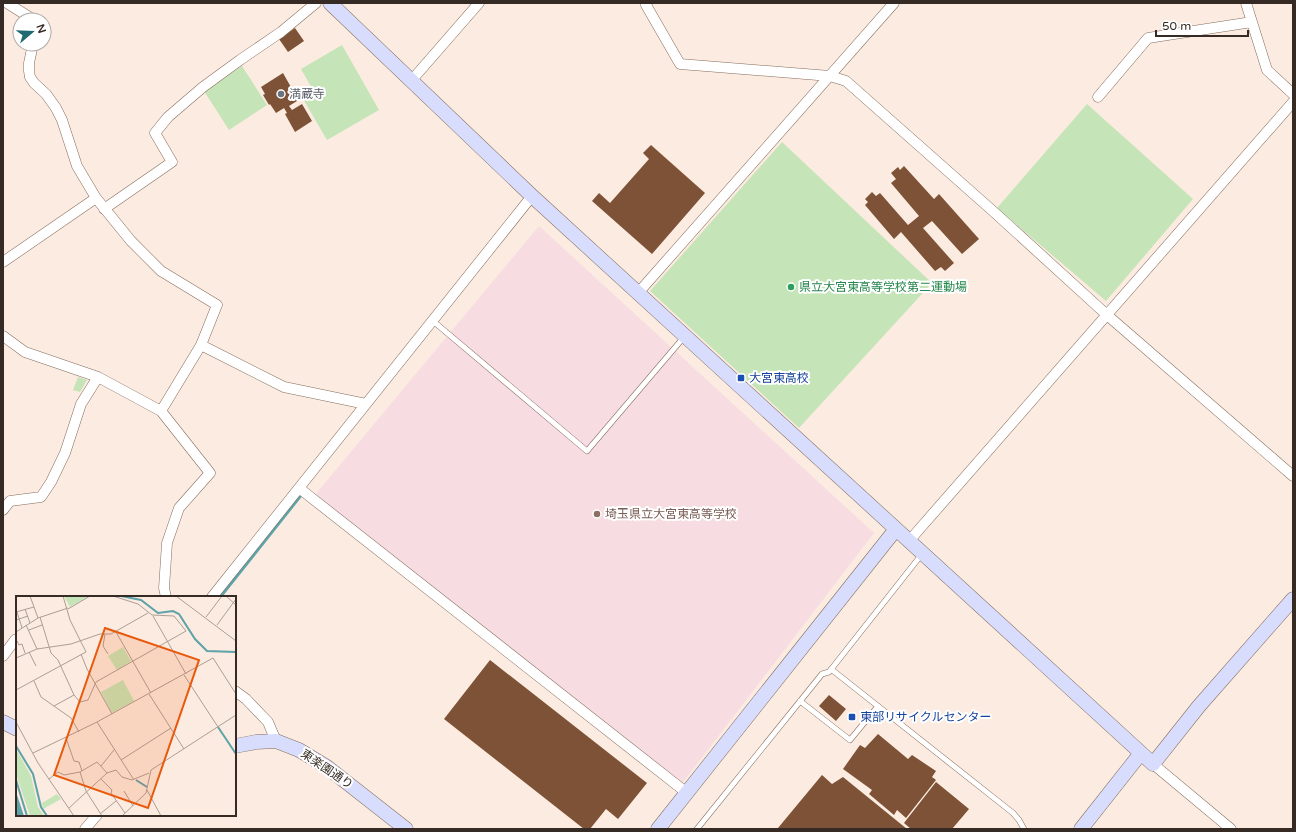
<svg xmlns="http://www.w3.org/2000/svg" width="1296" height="832" font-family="'Varela Round','Noto Sans JP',sans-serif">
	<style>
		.education { fill: #f7dde2 }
		.green { fill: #c5e5b8 }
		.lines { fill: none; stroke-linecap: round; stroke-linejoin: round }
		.stream { stroke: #5da3a8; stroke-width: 3.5 }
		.building { fill: #7d5236 }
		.lane-casing { stroke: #856d5e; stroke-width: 6 }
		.street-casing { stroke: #856d5e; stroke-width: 11 }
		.secondary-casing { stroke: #856d5e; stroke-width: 15 }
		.lane { stroke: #fff; stroke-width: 5 }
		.street { stroke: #fff; stroke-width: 10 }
		.secondary { stroke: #d8ddfe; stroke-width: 14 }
		.worship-dot { fill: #6b7280; stroke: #fff; stroke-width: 1.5 }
		.leisure-dot { fill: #2e9e5b; stroke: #fff; stroke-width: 1.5 }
		.transit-dot { fill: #1a4fb4; stroke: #fff; stroke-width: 1.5 }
		.education-dot { fill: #8d6e63; stroke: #fff; stroke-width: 1.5 }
		.labels { text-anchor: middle; stroke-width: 4; stroke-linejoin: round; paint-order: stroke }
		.worship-label { font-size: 12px; fill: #5b616d; stroke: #fff; text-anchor: start }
		.leisure-label { font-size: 12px; fill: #27864d; stroke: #fff; text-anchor: start }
		.transit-label { font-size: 12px; fill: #164399; stroke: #fff; text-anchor: start }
		.education-label { font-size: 12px; fill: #785e54; stroke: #fff; text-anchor: start }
		.street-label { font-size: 12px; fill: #352b24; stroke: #fff }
		.inset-river { fill: none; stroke: #5da3a8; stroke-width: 2 }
		.inset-road { fill: none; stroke: #ac9e95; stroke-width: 1 }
		.view { fill: #e8590c; fill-opacity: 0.15; stroke: #e8590c; stroke-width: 2 }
		.inset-edge { fill: none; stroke: #352b24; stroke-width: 2 }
	</style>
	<rect width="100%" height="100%" fill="#fcebe0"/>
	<path class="education" d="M539,226l335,307 -193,252 -366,-290z"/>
	<path class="green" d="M342,45l37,65 -52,30 -25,-43 11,-7 -12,-21z
		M242,66l25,39 -38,25 -25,-39z
		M1087,104l106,95 -87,102 -109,-93z
		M782,142l150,141 -133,145 -149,-137z
		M78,377l9,3 -7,12 -7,-2z"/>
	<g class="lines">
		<path class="stream" d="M220,597l81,-102"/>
	</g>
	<path class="building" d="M295,28l9,13 -16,11 -9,-13z
		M283,73l13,23 -1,1 2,4 -8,5 3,4 10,-6 10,17 -17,11 -10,-18 2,-1 -3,-5 -8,5 -6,-9 -1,1 -6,-10 2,-1 -4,-7z
		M651,145l54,48 -53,61 -60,-53 7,-8 11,10 39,-44 -6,-6z
		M904,166l30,33 5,-5 40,45 -17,15 -30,-33 -9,7 31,35 -9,8 -4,-4 -6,4 -34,-39 -7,7 -29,-34 3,-3 -3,-3 7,-7 4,4 4,-3 28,32 11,-9 -28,-33 5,-4 -5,-6 7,-6 2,3z
		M490,660l157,123 -29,36 -12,-10 -16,20h-6l-140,-110z
		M829,695l17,14 -10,12 -17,-15z
		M878,734l30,25 4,-4 24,16 -4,6 4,3 -30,38 -9,-8 -3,5 -25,-21 3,-4 -29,-21 17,-24 5,3z
		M822,775l10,9 11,-7 64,52h-128l-1,-1z
		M936,782l33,27 -17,20h-41l-7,-6z"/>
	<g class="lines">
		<defs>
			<path id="lane" d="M433,321l154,130 97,-114
				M831,669l182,144 6,7 5,9
				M800,701l50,39 28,-34
				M697,829l125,-155 7,-2 93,-118"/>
			<path id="street" d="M7,3l27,17
				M647,3l-1,2 34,59 150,12 16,5 148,131 113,103 186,161
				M1246,3l21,67 26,24
				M33,44l-4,19v8l1,6 4,6 12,11 10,14 6,12 15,46 19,32 35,43 30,30 56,34 -16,40 -40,66
				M411,81l68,-78
				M1098,97l50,-59 104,-16
				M104,209l68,-47 -17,-29 13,-16 35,-30 37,-27 41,-28 35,-29
				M3,262l93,-64
				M638,293l256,-290
				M3,336l22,16 73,25 63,34 49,62 -31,35 -12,35 -3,45 2,9
				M201,345l83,42 82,17
				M299,488l388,305
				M3,510l7,-9 31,-4 10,-15 14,-29 16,-49 17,-27
				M909,541l384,-439
				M212,597l320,-401
				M3,656l12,-16 2,1
				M235,691l11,8 22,23 8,19
				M1153,764l78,65
				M85,829l12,-14"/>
			<path id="secondary" d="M330,3l202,193 621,568 46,-58 94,-107
				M3,722l14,7
				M235,746l21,-4 20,-1 23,9 28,17 79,62
				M658,829l238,-300
				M1081,829l60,-76"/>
		</defs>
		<use href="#lane" class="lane-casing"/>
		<use href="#street" class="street-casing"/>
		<use href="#secondary" class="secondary-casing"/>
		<use href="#lane" class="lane"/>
		<use href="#street" class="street"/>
		<use href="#secondary" class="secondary"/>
	</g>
	<circle class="worship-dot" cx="281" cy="94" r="4"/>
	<circle class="leisure-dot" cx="791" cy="287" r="4"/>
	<g class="transit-dot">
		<rect x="737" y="374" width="8" height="8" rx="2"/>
		<rect x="848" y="713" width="8" height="8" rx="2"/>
	</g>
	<circle class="education-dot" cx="597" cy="514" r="4"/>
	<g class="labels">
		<g class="worship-label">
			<text x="289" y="98">満蔵寺</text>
		</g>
		<g class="leisure-label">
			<text x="799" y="291">県立大宮東高等学校第二運動場</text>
		</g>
		<g class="transit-label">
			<text x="749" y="382">大宮東高校</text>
			<text x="860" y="721">東部リサイクルセンター</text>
		</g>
		<g class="education-label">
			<text x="605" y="518">埼玉県立大宮東高等学校</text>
		</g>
		<g class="street-label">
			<text transform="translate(327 769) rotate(34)" y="4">東楽園通り</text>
		</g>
	</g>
	<g transform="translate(16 596)">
		<rect width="220" height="220" fill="#fcebe0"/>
		<path d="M48,0h25l-19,11zM107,51l8,14 -14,9 -9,-14zM107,84l11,21 -22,12 -11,-21zM0,153l15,27 7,31 6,9h-14l-14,-42zM41,198l4,5 -18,10 -1,-6z" fill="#c5e5b8"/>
		<path d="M0,196l8,24h-8z" fill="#5da3a8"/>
		<path class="inset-river" d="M105,0l20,4 17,13 15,-2 6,3 16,25 12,12 29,1M202,131l18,27M0,150l17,28 8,33 6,9M0,184l11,36M120,184l11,7"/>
		<path class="inset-road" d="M14,0l8,22M160,0l60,45M210,0l10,9M9,13l5,14M52,13l22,-13M0,16l18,-5M1,16l5,16M137,20l33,58M24,21l11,36 7,7 16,35 -20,11M190,21l16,-21M0,24l12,-4M10,29l11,24M201,29l19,-26M13,34l13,-5M0,36l22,-14 30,-10M100,36l35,61M89,38l-2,12 5,8M1,45l2,4 3,-1 3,9M13,56l7,14M65,58l6,15 25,45M0,62l21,-9 34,-5 29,-10h11l37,-21M168,79l34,52M18,85l7,16 30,21 8,14M0,94l70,-38 -16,-32 -7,-24M133,98l35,55M58,99l6,7 8,-2 8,-18 90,-51 -12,-15 -22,-1 -14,-11 -25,-8M0,126l22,41 36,53M81,126l37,58M50,142l8,23 5,1 3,9M17,157l64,-31 116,-64 23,36M105,164l50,-32M85,170l13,-16M64,176l6,19 16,25M33,183l9,-7 6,3 16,-3 17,-10 10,11M85,183l11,11 -1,3 14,20M131,194l14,26M108,195l9,15M53,212l38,-35 9,-3 6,7 10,3 17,-7M84,218l16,-13M106,220l24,-23 5,-23 85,-55"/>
		<path class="view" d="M89,32l94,32 -51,148 -94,-33z"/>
		<rect width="220" height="220" class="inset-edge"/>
	</g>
	<rect width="1296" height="832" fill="none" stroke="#352b24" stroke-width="8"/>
	<g transform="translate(32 32) rotate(71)"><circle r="19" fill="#ffffff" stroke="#aeaaa7"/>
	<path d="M0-3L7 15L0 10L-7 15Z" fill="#1e6a70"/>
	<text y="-6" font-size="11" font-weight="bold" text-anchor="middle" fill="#352b24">N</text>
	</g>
	<path d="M1156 30v6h92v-6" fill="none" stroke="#352b24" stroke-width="2"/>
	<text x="1162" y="30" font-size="12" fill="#352b24" stroke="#ffffff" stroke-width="3" paint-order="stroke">50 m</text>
</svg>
